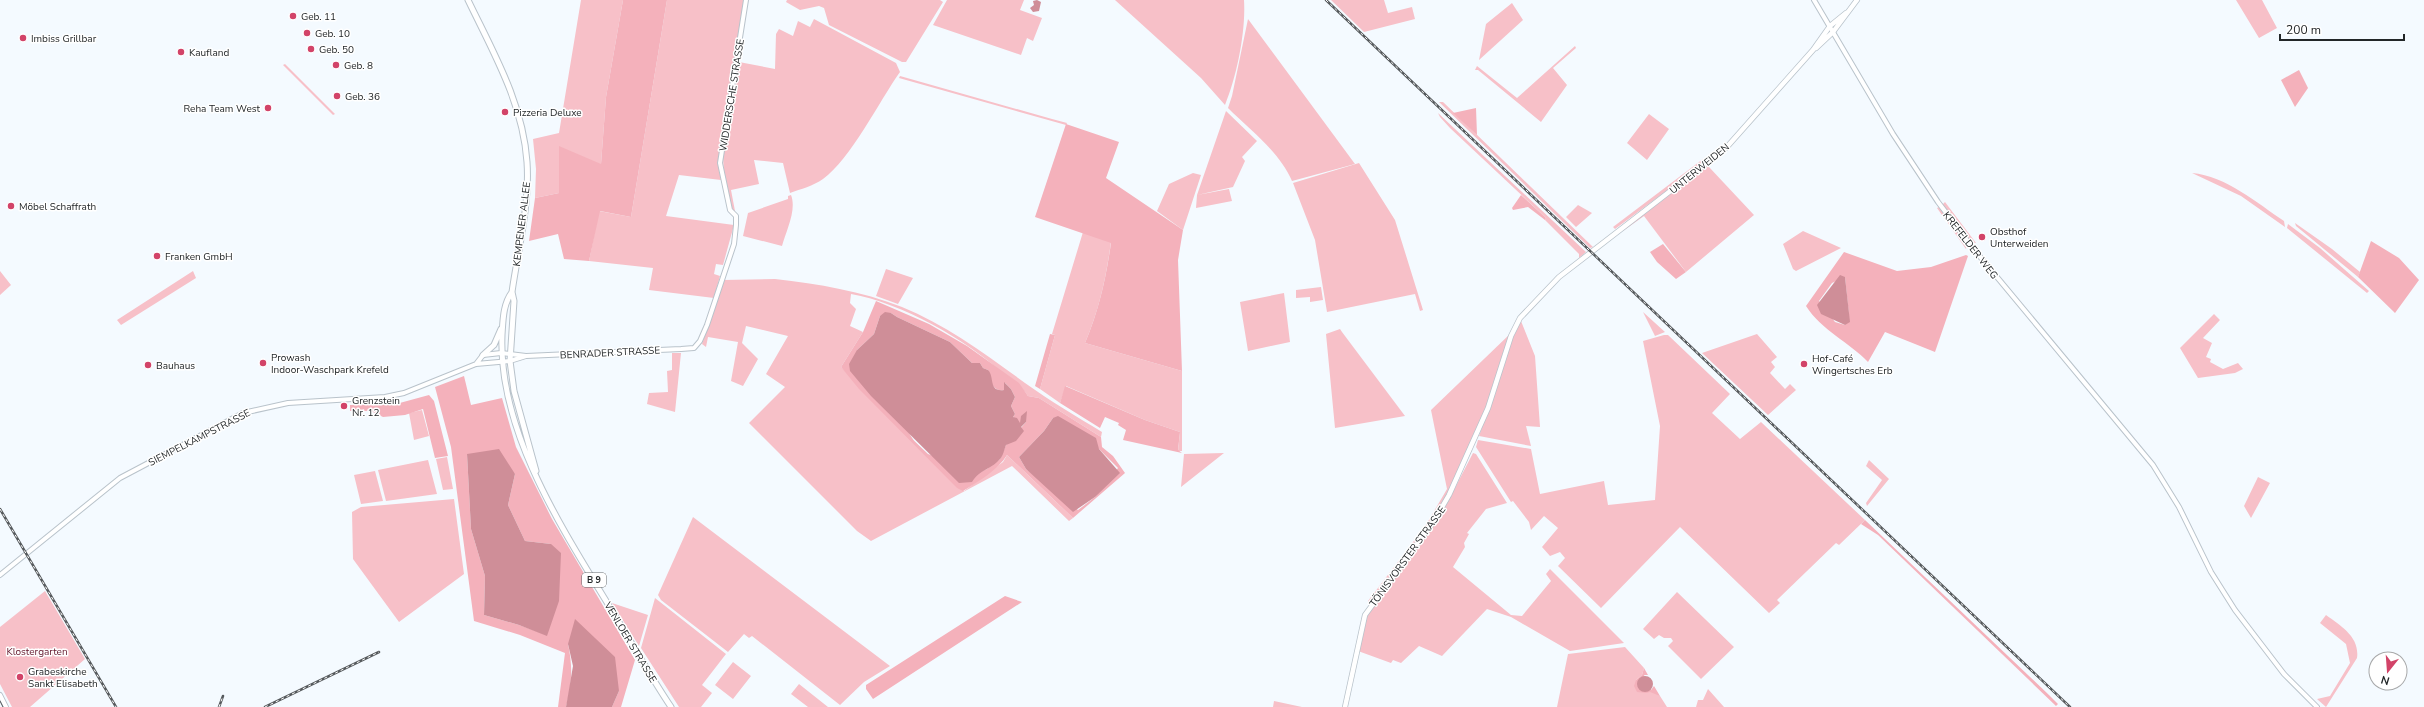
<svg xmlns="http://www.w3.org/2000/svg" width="2424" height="707" font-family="'Nunito Sans',sans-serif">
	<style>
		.green { fill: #f7c0c8 }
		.forest { fill: #f4b1bb; fill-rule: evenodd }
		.water { fill: #cf8e98 }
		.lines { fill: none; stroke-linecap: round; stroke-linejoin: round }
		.tertiary-casing { stroke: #b9c3cb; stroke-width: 6 }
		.secondary-casing { stroke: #b9c3cb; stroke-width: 6 }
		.primary-casing { stroke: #b9c3cb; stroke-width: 7 }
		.tertiary { stroke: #fff; stroke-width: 4 }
		.secondary { stroke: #fff; stroke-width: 4.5 }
		.primary { stroke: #fff; stroke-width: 5 }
		.tram { stroke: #55595c; stroke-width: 1 }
		.rail-casing { stroke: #55595c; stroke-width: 2.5 }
		.rail { stroke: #fff; stroke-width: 1; stroke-dasharray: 3; stroke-linecap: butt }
		.poi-dot { fill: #d24368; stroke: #fff; stroke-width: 1.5 }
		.labels { text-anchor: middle; stroke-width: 3; stroke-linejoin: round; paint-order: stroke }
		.shield { fill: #fff; stroke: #646768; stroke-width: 1 }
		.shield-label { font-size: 9px; font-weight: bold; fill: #222628 }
		.poi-label { font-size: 10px; fill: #222628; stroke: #fff; text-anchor: start }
		.street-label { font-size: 10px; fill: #222628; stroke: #fff }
		.park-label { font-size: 10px; fill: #64172c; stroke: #fff }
	</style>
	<rect width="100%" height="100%" fill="#f4faff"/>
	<path class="green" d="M581,0h42l-17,97 -5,67 -42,29 -24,5 1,-29 -3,-30 26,-6z
		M667,0h78l-25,145 -1,23 2,12 -42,-5 -13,41 68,9 -11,40 -7,-1 -2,10 6,2 -6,22 -65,-8 4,-22 -64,-7 10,-50 32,6z
		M787,0h153l3,2 -37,60h-4l-73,-37 -5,-17 -5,-2 -19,4 -14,-8z
		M947,0h77l-4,10 22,8 -9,23 -6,-3 -6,17 -88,-30z
		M1115,0h129c2,31 -7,76 -19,105l-24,-27z
		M1331,0h53l4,13 24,-6 3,12 -51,13z
		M2236,0h26l15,28 -18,10z
		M1512,3l11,17 -44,40 7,-36z
		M814,19l82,44 4,9c-20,28 -50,88 -77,107 -10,7 -22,10 -33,14l-7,-30 -29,-3 5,24 -28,6 4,21 -2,1 -9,-37 -1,-19 16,-94 36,7 1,-35 3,-5 14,7 5,-15 12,6z
		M1248,19l107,145 -63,17c-13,-30 -42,-51 -64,-73l4,-12z
		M1575,46l1,2 -23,20 14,17 -26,37 -63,-52h-3l2,-4 40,32z
		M285,64l50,50 -2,1 -50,-50z
		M900,76l152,43 15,4 -1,2 -167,-47z
		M1439,102h4l150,145 -3,1z
		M1226,111l31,30 -15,16 3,4 -12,26 -36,8z
		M1438,113l148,139 -7,6v-4l-34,-34 1,-2 -96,-90 -10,-11z
		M1649,114l20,15 -22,31 -20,-17z
		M1703,159l1,4 -89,66 -2,-2z
		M1359,163l36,57 28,90 -3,1 -5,-17 -88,18 -12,-72 -22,-57z
		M1706,166l3,1 45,48 -68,57 -42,-56 -21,15 -1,-1z
		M1193,173l8,2 -18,55 -26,-19 12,-27z
		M2192,173c34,3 65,30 92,48l1,6 -44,-31z
		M1229,189l3,12 -36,7 1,-13z
		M791,195c6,15 -5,36 -9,51l-39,-10 5,-23 40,-14v-3z
		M1945,202l31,41h-4l-30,-38z
		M1578,205l14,8 -16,14 -10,-10z
		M1939,207l28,38 -1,4 -29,-41z
		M2295,223l37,26 28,23 -2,5 -62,-51z
		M2288,224l32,24 49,43 -2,2 -80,-65z
		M1803,231l38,17 -45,23 -3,-2 -10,-25z
		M1083,232l28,10c-5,36 -12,68 -26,101l97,28v80h-4l2,-19 -35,-12 -79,-34 -6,17 -20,-14 15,-54 -3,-1z
		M886,269l27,9 -15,26 -22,-8z
		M0,271l11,14 -11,10z
		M193,271l3,7 -75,47 -4,-5z
		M775,279c44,5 86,12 127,28 44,18 85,48 123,76 25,18 51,33 77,49l-1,5 -62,-39 -11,-2c-10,-14 -13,-12 -24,-22 -39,-35 -102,-71 -153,-80l-1,9 6,6 -6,17 13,6 -22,35 123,124 39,-29 4,-7 66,63 -4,3 -57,-55 -141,75 -14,-10 -108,-108 36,-36 -19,-13 22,-38 -42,-10 -4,17 16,16 -15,27 -12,-5 7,-39 -30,-5 -2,10 -4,-3 21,-64z
		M1321,287l2,13 -13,2v-5l-14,1v-8z
		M1284,293l6,49 -42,9 -8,-49z
		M1643,312l22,20 -10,4z
		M2214,314l6,6 -17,18 9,5 -6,14 5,2 -1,3 13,7 15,-6 5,6 -8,4 -37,5 -18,-30z
		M1521,321l14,35 5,71 -14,-1 5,20 -52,-10 35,-101z
		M1340,329l2,3 63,84 -70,12 -9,-94z
		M1511,333l-23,71 -45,100 -73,100 -2,-3 58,-76 21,-36 -16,-79z
		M1757,334l20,23 -6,5 4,5 -5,6 15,16 5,-5 6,6 -28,25 -66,-62z
		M1664,335h4l62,59 -18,19 28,26 21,-17 104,98 -26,25 -3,-2 -59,57 3,3 -11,10 -89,-86 -79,81 -43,-42 7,-8 -5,-6 -10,4 -8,-9 16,-19 -14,-12 -13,14 -2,-8 -16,-21 -2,1 -35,-55 2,-7 53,9 9,45 64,-13 4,24 47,-5 5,-74 -17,-85z
		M672,353h9l-6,59 -28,-8 2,-11 19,-1 -1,-21 5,-1z
		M422,410l7,26 -15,4 -5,-27z
		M1224,453l-43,34 3,-33z
		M1473,453l3,1 31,49 -21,6 -19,24 2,1 -5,9 1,4 -12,20 58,48 11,1 29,-35 -5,-7 4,-5 74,74 -54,8 -59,-34 -24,-8 -45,47 -23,-10 -18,17 -8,-3 -2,3 -33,-12 8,-33 5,-9 72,-98z
		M447,457l6,32 -10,1 -7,-31z
		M428,460l9,34 -51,7 -8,-31z
		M1869,460l20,19 -22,27 -1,-3 16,-23 -16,-14z
		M375,471l8,30 -22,3 -7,-29z
		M2258,477l12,6 -19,35 -7,-12z
		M454,499l10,75 -65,48 -46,-63 -1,-47 9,-5z
		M693,517l197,149 -26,16 -24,23 -88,-69 -3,2 -5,-4 -16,18 -67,-52 -3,-5z
		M45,591l40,68 -55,48h-18l-12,-23v-57z
		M1677,592l57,55 -33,32 -33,-33 5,-5 -2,-3h-7l-5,-3 -5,4 -11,-10z
		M655,598l71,56 -24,31 10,8 -11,14h-22l-38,-59z
		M612,603l36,12 -9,31z
		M2326,615c15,11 34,22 31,43l-31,49 -9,-8 13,-3 20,-33 -4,-19 -26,-21z
		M1625,647l19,21 -2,7 -6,5 24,16 7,11h-110l11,-53z
		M733,662l18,14 -18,23 -18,-14z
		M799,684l29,23h-20l-17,-13z
		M1708,689l16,18h-28l2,-7h5z
		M1274,701l28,6h-29z"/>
	<path class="forest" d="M623,0h44l-36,217 -31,-6 -11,50 -25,-2 -6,-25 -29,7 6,-43 24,-5v-47l42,18 5,-67z
		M2299,70l9,18 -13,19 -14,-27z
		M1476,108l1,27 -24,-22z
		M1066,124l53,18 -13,36 77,52 -5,30 4,111 -97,-28c14,-33 21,-65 26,-100l-76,-26z
		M1521,195l25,23 -1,2 -17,-13 -15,3 -1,-2z
		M2371,241l28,17 20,22 -24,33 -37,-36z
		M1663,244l23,28 -10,7 -19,-17 -7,-10z
		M1844,252l53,19 34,-4 35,-12 2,1 -33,96 -50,-20 -17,30c-19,-20 -47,-32 -62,-56zM1845,277l4,38 -4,10 -10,-3 -16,-21 13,-18z
		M876,301l53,23 38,22 52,37 9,13 11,2 62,39 1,10 11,9 12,17 -52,45 -66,-63c-9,15 -28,26 -44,36l-6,-3 -98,-99 -18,-22 22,-35zM891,313l6,4 53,25 22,21h8l3,5 5,2c3,9 3,22 16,20l1,-7 6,6 4,8 -4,9 4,8 -2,3 7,7 2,-3 4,1 -20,23 -6,14 -13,10 -9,4 -50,-19 -14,-13 -57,-91 17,-16 6,-18zM1053,418l46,31 19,19 -23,29 -17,13 -52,-41 -7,-12 25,-26z
		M1050,334l5,1 -15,54 -5,-3z
		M464,376l7,29 31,-7 14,49 36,72 83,141 -14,47h-9l7,-16 -51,-47c5,23 4,40 -2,63h-8l7,-54 -45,-18 -46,-14 -23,-174 -16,-60zM467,454l48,20 -7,31 17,36 26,3 -4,91 -28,-10 -35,-10 1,-39 -14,-47z
		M1065,386l80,34 35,12 -2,18 4,3 -59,-13 3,-10 -8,-5 1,-2 -14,-6 -5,11 -40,-25z
		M429,395l5,6 14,55 -13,2 -12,-49 -18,6 -22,2 -12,-6h-21v-6l46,-1z
		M1865,520l184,175 9,9 -2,2 -178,-171 -17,-11z
		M1005,596l17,6 -149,97 -7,-10v-4z
		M1644,668l4,7h-4l7,15 3,-4 6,10 -10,-4 -4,1 -9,-1 -3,-6 2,-6 6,-5z"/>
	<path class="water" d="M1037,0l4,2 -2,9 -6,1 -3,-4 4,-3 -1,-4z
		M1840,275l5,2 5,45 -5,3 -24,-11 -4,-9z
		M885,312l6,1 6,4 53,25 22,21h8l3,5 5,2c7,7 0,22 16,20v-8l7,7 4,8 -4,9 4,8 -2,3 4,1 3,5 1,-7 6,-5 -1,11 -5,5 3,4 -8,10 -10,4c-2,5 -3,12 -7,15 -9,10 -19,9 -27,22l-13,1 -88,-87 -21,-25 -1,-7 8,-14 17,-16 6,-18z
		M1058,416l38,22 3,11 21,24 -25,24 -22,15 -47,-43 -7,-12 25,-26 9,-13z
		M499,449l16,25 -7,31 17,36 26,3 10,9 -2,48 -12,35 -28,-11 -35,-10 1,-39 -14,-47 -4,-75z
		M575,619l40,38 4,34 -7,16h-46l7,-41 -5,-22z
		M1637 684a8 8 0 1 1 16 0a8 8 0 1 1-16 0Z"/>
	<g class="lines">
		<defs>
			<path id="tertiary" d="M1814,0l79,134 45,68 34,45 181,218 26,42 32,65 24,38 49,64 33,33
				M476,364l7,-9 18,-2 25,3 155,-7 13,-1 6,-7 7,-16 27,-81 2,-19v-9l-6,-6 -10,-47 26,-163
				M0,575l120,-97 123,-65 45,-10 97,-6 19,-4 72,-29 34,-3 16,-5
				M0,695l6,12"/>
			<path id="secondary" d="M1816,48l17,-16 24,-32
				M1345,707l20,-92 69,-94 15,-26 39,-87 23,-72 9,-18 39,-41 167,-129 87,-98 17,-24 16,-13"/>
			<path id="primary" d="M468,0c25,52 55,103 59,162 3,42 -9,88 -15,130l2,9 -4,60 4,30 22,80
				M512,292c-9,12 -9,28 -10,43 -4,98 63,198 112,279 19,31 37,63 57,93
				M483,355l11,-10 7,-16"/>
		</defs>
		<use href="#tertiary" class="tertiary-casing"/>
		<use href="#secondary" class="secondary-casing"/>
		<use href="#primary" class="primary-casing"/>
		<use href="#tertiary" class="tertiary"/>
		<use href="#secondary" class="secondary"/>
		<use href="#primary" class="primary"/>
		<path class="tram" d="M0,701l3,6"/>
		<defs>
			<path id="rail" d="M1326,0l744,707
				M0,509l116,198
				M219,707l4,-11
				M265,707l114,-55"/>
		</defs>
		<use href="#rail" class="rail-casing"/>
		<use href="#rail" class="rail"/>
	</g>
	<g class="poi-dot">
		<circle cx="293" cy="16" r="4"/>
		<circle cx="307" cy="33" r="4"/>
		<circle cx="23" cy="38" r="4"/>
		<circle cx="311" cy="49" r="4"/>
		<circle cx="181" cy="52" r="4"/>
		<circle cx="336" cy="65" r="4"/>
		<circle cx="337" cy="96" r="4"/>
		<circle cx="268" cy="108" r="4"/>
		<circle cx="505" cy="112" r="4"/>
		<circle cx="11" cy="206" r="4"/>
		<circle cx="1982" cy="237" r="4"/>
		<circle cx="157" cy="256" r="4"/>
		<circle cx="263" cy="363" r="4"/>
		<circle cx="1804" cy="364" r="4"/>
		<circle cx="148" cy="365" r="4"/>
		<circle cx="344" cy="406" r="4"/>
		<circle cx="20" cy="677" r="4"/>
	</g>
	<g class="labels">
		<rect class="shield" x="582" y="573" width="24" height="14" rx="3"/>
		<g class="shield-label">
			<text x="594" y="583">B 9</text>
		</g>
		<g class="poi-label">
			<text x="301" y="20">Geb. 11</text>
			<text x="315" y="37">Geb. 10</text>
			<text x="31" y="42">Imbiss Grillbar</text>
			<text x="319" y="53">Geb. 50</text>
			<text x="189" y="56">Kaufland</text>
			<text x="344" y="69">Geb. 8</text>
			<text x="345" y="100">Geb. 36</text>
			<text x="260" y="112" text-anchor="end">Reha Team West</text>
			<text x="513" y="116">Pizzeria Deluxe</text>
			<text x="19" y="210">Möbel Schaffrath</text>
			<text x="1990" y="235">Obsthof<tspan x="1990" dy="12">Unterweiden</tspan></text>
			<text x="165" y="260">Franken GmbH</text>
			<text x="271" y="361">Prowash<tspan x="271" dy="12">Indoor-Waschpark Krefeld</tspan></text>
			<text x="1812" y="362">Hof-Café<tspan x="1812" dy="12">Wingertsches Erb</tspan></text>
			<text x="156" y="369">Bauhaus</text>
			<text x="352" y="404">Grenzstein<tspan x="352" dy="12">Nr. 12</tspan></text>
			<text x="28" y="675">Grabeskirche<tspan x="28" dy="12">Sankt Elisabeth</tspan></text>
		</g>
		<g class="street-label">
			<text transform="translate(731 95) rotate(-81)" y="4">WIDDERSCHE STRASSE</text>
			<text transform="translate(1699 168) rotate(-39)" y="4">UNTERWEIDEN</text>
			<text transform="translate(521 224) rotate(-83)" y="4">KEMPENER ALLEE</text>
			<text transform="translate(1971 245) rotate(52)" y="4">KREFELDER WEG</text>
			<text transform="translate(610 352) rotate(-3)" y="4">BENRADER STRASSE</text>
			<text transform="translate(199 437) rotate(-27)" y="4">SIEMPELKAMPSTRASSE</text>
			<text transform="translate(1407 556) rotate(-54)" y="4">TÖNISVORSTER STRASSE</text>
			<text transform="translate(631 642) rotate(59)" y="4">VENLOER STRASSE</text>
		</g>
		<g class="park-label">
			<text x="37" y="655">Klostergarten</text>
		</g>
	</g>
	<g transform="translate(2388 671) rotate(197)"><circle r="19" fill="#ffffff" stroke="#a7a8a9"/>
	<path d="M0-3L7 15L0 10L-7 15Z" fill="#d24368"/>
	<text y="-6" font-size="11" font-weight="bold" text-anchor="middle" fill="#222628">N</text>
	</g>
	<path d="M2280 34v6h124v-6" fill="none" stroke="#222628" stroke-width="2"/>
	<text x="2286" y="34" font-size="12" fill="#222628" stroke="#ffffff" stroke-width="3" paint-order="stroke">200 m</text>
</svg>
